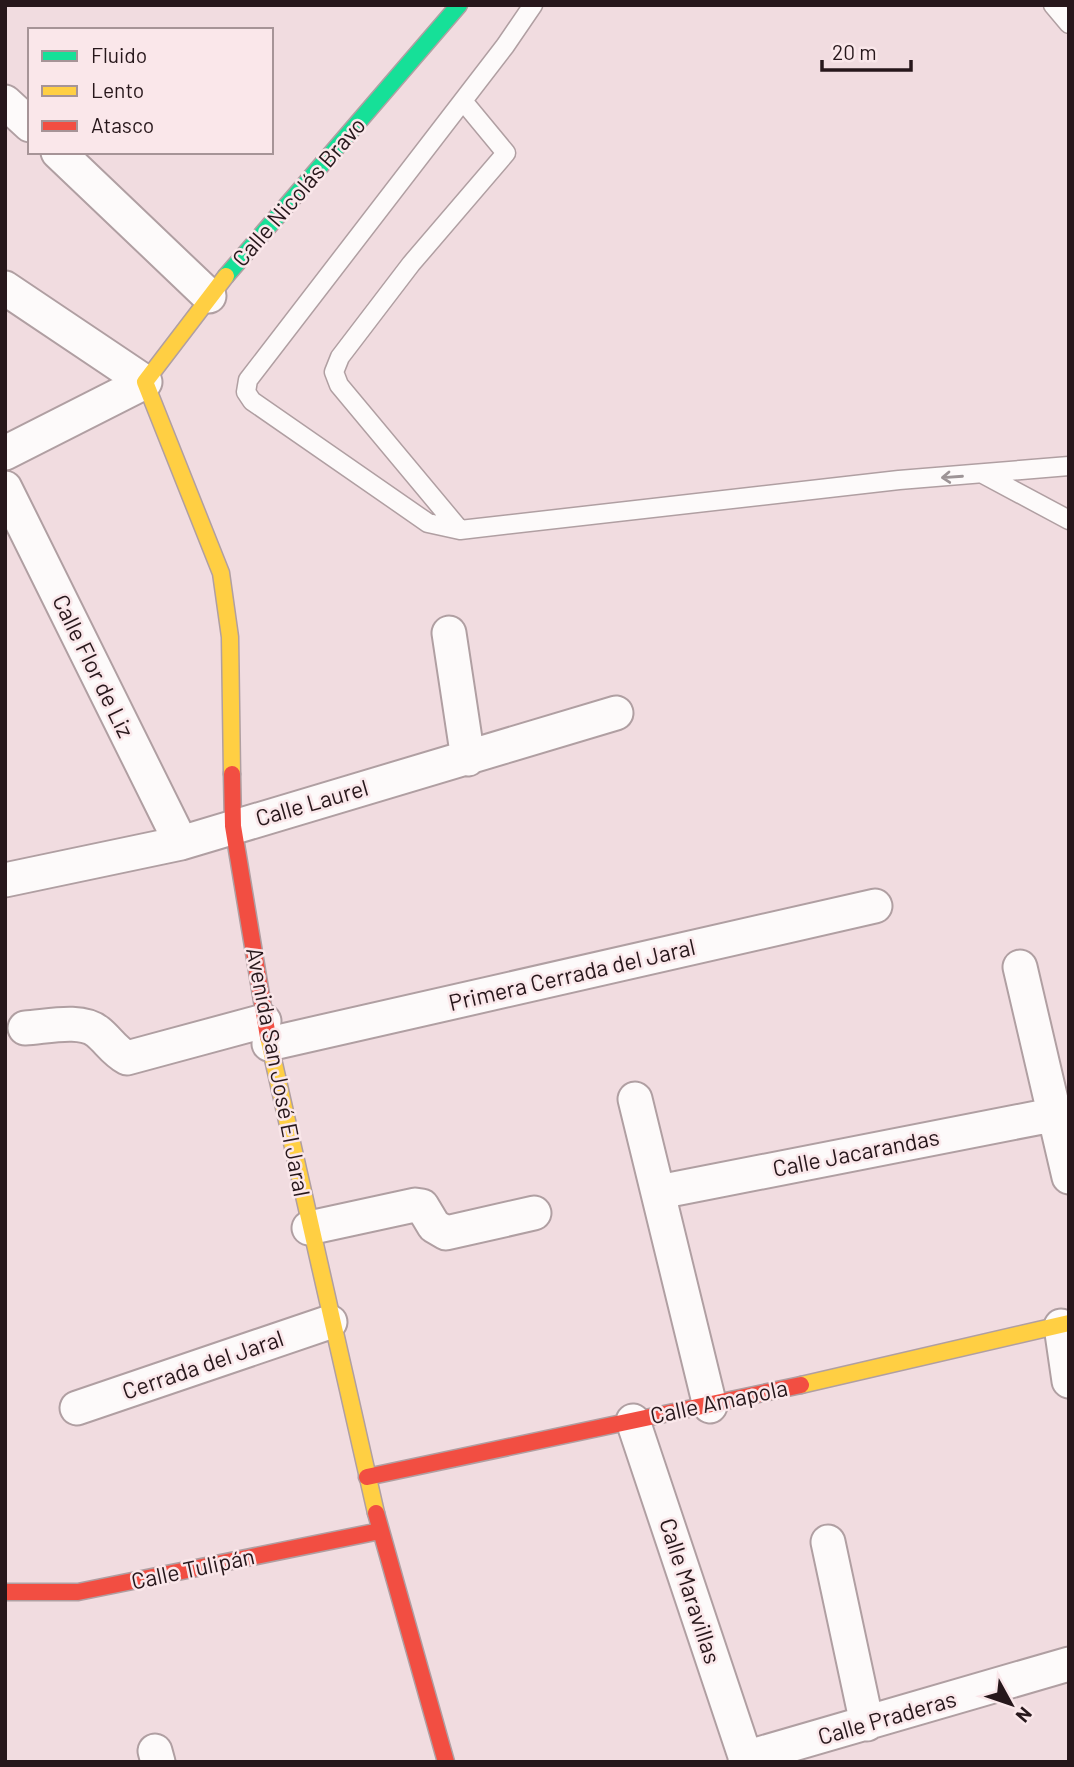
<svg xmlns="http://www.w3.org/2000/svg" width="1074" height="1767" font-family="Barlow,sans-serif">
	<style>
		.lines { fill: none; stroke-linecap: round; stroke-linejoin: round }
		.lane-casing { stroke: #b09fa2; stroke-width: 21 }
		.street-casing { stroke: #b09fa2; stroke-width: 37 }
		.fast-casing { stroke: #b09fa2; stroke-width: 19 }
		.slow-casing { stroke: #b09fa2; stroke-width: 19 }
		.jam-casing { stroke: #b09fa2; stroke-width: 19 }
		.lane { stroke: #fdfafa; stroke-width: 18 }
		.street { stroke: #fdfafa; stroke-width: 33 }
		.fast { stroke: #16e098; stroke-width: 16 }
		.slow { stroke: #ffcf43; stroke-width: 16 }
		.jam { stroke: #f24e42; stroke-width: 16 }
		.oneway { stroke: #9d9496 }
		.labels { text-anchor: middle; stroke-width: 5; stroke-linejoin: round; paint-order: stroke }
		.street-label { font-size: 23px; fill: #27171b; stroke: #fae7ea }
	</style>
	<rect width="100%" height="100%" fill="#f1dce0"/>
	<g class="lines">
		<defs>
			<path id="lane" d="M533,5l-28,41 -257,334 -2,12 6,9 176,122 32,7 439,-50 170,-14
				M1053,5l16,19
				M983,474l86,46
				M460,530l-121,-145 -5,-13 6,-15 71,-93 95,-111 -43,-52"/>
			<path id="street" d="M5,102l25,23
				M58,152l151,144
				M5,288l140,94 -140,71
				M5,488l176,355
				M449,633l19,126
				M5,880l176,-37 435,-130
				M1020,967l49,210
				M25,1028c21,-1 56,-10 73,4 10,8 16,19 29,26l137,-37
				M269,1044l606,-138
				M635,1099l75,307
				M659,1192l393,-77
				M309,1228l106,-23 7,1 12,20 12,7 88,-20
				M1061,1326l8,55
				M77,1408l253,-86
				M633,1421l114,341
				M828,1542l39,182
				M155,1751l3,11
				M745,1758l324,-94"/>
			<path id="fast" d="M226,276l233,-271"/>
			<path id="slow" d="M226,276l-81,106 76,191 9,64 2,137
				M268,1037l108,476
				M801,1385l268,-62"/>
			<path id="jam" d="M232,774l1,52 35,211
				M367,1477l434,-92
				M376,1513l70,249
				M5,1592h73l302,-61"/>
		</defs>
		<use href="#lane" class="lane-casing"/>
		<use href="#street" class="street-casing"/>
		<use href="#fast" class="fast-casing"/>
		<use href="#slow" class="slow-casing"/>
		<use href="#jam" class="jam-casing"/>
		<use href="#lane" class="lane"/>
		<use href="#street" class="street"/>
		<use href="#fast" class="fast"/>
		<use href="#slow" class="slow"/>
		<use href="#jam" class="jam"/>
	</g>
	<defs><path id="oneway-shaft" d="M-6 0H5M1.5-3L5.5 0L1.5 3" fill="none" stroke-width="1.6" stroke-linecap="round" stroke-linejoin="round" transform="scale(1.75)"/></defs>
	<use class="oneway" href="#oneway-shaft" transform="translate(952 477) rotate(176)"/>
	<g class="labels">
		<g class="street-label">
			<text transform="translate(299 192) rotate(-49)" y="8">Calle Nicolás Bravo</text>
			<text transform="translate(93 666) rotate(64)" y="8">Calle Flor de Liz</text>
			<text transform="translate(312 803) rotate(-16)" y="8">Calle Laurel</text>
			<text transform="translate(572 975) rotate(-13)" y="8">Primera Cerrada del Jaral</text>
			<text transform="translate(278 1072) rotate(79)" y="8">Avenida San José El Jaral</text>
			<text transform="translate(856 1153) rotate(-11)" y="8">Calle Jacarandas</text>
			<text transform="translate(203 1365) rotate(-19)" y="8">Cerrada del Jaral</text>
			<text transform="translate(719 1402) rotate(-12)" y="8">Calle Amapola</text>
			<text transform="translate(193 1569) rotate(-12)" y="8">Calle Tulipán</text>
			<text transform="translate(690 1591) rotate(72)" y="8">Calle Maravillas</text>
			<text transform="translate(887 1718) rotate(-16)" y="8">Calle Praderas</text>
		</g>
	</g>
	<rect width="1074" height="1767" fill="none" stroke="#27171b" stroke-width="14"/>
	<rect x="28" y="28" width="245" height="126" fill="#fae7ea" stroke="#a69497" stroke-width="2"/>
	<rect x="42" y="51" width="35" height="10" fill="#16e098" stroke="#a69497" stroke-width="2"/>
	<text x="91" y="63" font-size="21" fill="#27171b">Fluido</text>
	<rect x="42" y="86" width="35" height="10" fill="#ffcf43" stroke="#a69497" stroke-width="2"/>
	<text x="91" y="98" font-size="21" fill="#27171b">Lento</text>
	<rect x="42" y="121" width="35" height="10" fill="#f24e42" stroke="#a69497" stroke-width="2"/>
	<text x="91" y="133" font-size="21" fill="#27171b">Atasco</text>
	<g transform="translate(1011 1704) rotate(130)" stroke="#fae7ea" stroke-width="5" paint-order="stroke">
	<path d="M0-5L12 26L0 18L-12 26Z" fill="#27171b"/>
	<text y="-10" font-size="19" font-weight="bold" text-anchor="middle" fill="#27171b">N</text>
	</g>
	<path d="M822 60v10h89v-10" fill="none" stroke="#27171b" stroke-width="3.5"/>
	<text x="832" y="60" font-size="21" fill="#27171b" stroke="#fae7ea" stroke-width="5" paint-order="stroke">20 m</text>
</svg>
